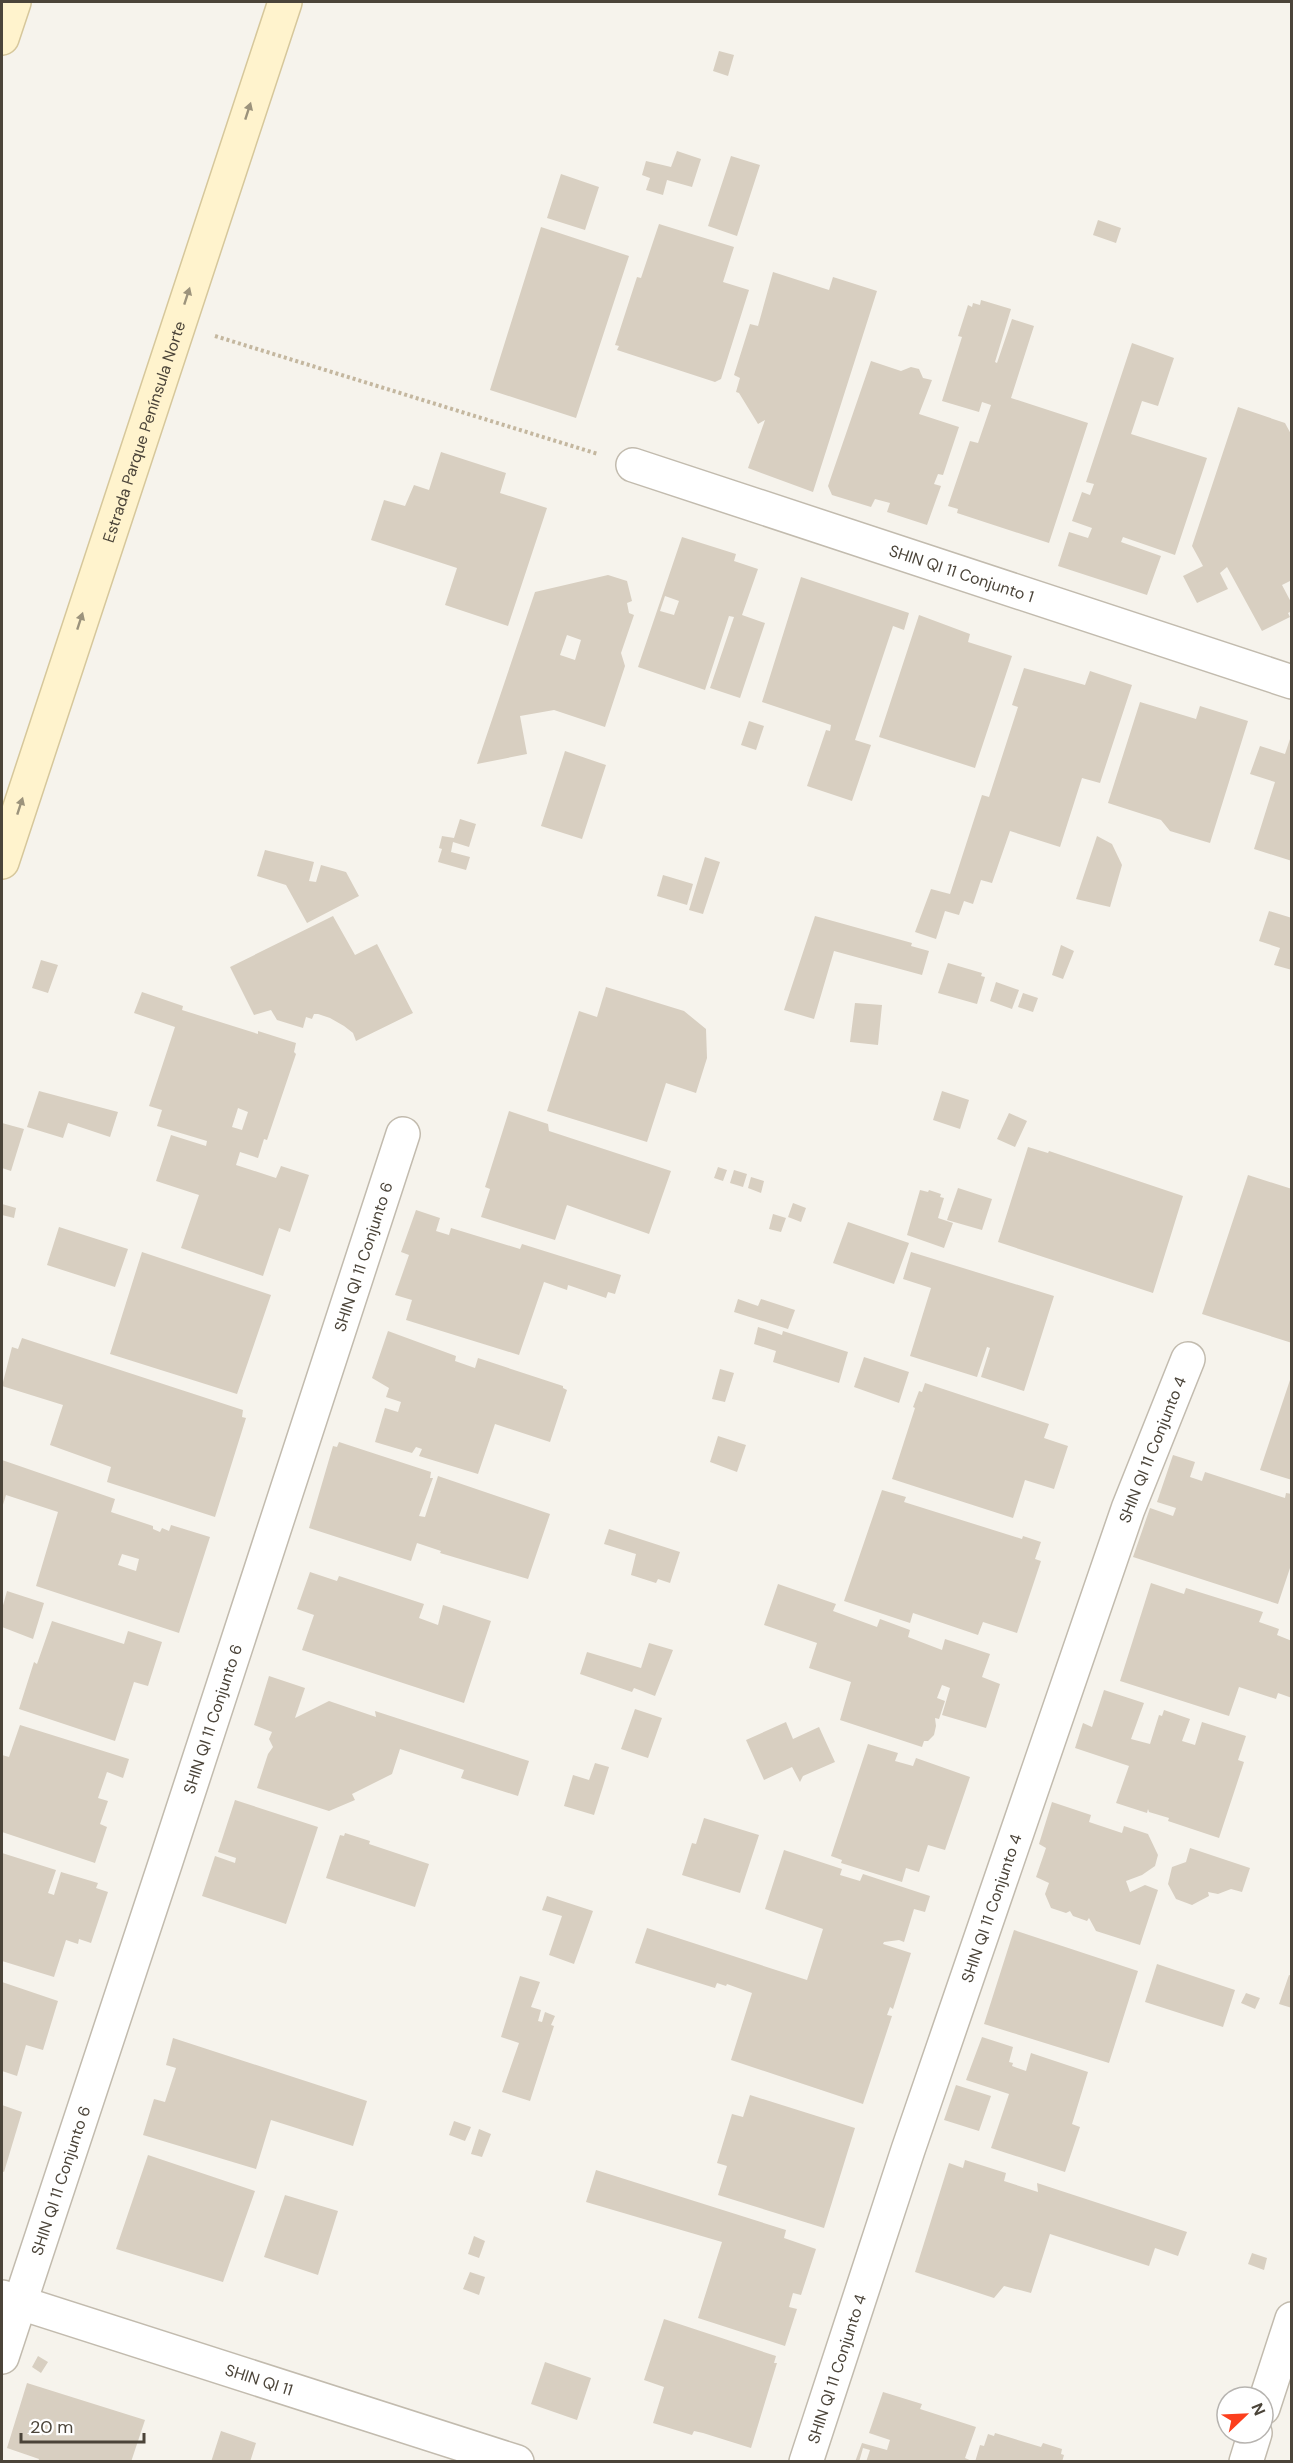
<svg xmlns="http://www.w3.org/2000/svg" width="1293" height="2463" font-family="'DM Sans',sans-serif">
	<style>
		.building { fill: #d8cfc1; fill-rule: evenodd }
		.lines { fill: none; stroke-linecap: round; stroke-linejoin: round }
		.street-casing { stroke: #c2bbae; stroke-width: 36 }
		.secondary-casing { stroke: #d6c79b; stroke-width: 36 }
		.path { stroke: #c4b79f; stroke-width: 4; stroke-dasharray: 3 3; stroke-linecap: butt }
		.street { stroke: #fff; stroke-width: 33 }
		.secondary { stroke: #fff3cd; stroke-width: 33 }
		.oneway { fill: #9c937c }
		.labels { text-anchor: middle; stroke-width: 5; stroke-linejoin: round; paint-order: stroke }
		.street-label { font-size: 16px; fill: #4b4439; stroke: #fff }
	</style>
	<rect width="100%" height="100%" fill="#f6f3ec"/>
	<path class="building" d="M719,51l15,4 -6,21 -15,-5z
		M677,151l24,8 -9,28 -25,-7 -4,15 -17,-5 4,-12 -8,-3 4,-14 25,6z
		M731,156l29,9 -23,71 -29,-10z
		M561,174l38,13 -14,43 -38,-12z
		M1098,220l23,8 -5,15 -23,-8z
		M659,224l75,23 -11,35 26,8 -28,89 -6,3 -98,-32 2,-4 -4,-1 22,-68 4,1z
		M541,227l88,29 -53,162 -86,-28z
		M773,272l56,18 4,-13 44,14 -64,201 -65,-24 17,-48 -7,4 -19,-31 -3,-1 4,-14 -6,-3 16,-51 8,2z
		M981,300l30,9 -16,53 2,1 15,-44 22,7 -23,72 77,25 -39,120 -92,-30 1,-4 -10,-3 22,-65 8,2 13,-38 -9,-3 -3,10 -37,-11 20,-64 -4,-1 10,-31 4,2 1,-4 7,2z
		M1132,343l42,15 -16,48 -16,-5 -11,33 76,24 -32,97 -52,-18 -2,5 40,14 -14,39 -89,-29 11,-34 19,6 4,-10 -20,-7 10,-29 8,3 4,-11 -8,-2z
		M871,361l30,10 10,-4 8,2 4,9 9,2 -13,34 40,13 -16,48 -5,-1 -4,10 7,2 -14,39 -40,-13 3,-9 -15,-4 -4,8 -39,-12 -4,-9z
		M1238,407l47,16 7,13v144l-10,5 10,19v7l-4,2 2,4 -28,14 -35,-64 -7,6 8,16 -31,14 -14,-27 20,-10 -11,-20z
		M441,452l65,21 -6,20 47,15 -39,118 -63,-21 12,-37 -86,-28 13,-40 21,6 9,-21 15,5z
		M682,537l54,17 -2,7 24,8 -16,46 23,8 -25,75 -30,-10 24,-71 -5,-1 -24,74 -67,-23zM665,596l14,5 -5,14 -14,-4z
		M608,575l19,6 5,20 -5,2 2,10 5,2 -13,38 4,13 -20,61 -51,-17 -34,6 7,38 -50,10 58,-172zM567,635l14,5 -6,20 -15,-5z
		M801,577l108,36 -5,17 -11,-4 -38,114 16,5 -19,56 -45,-15 19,-56 4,1 1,-6 -69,-23z
		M919,615l51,19 -2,8 44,14 -37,112 -96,-31z
		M1024,668l61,17 5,-14 42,14 -32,98 -18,-5 -22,69 -50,-16 -18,52 -11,-3 -8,24 -9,-3 -5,14 -14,-4 -9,28 -21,-7 16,-43 19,5 32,-99 7,2 29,-90 -6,-2z
		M1140,702l56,17 4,-13 48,15 -38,122 -40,-12 -9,-11 -53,-17z
		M749,721l15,5 -8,24 -15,-5z
		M1292,733v128l-38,-12 21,-67 -25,-8 10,-28 25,8z
		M565,751l41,14 -24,74 -41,-13z
		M460,819l16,5 -7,23 -16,-5 -2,10 19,5 -4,13 -28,-8 4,-13 -3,-1 3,-12 12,2z
		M1097,836l15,8 10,21 -12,42 -34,-8z
		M265,850l49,12 -5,19 7,1 5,-17 25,7 13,24 -52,27 -21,-38 -29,-9z
		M705,857l15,5 -17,52 -14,-4z
		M663,875l30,9 -6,21 -30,-9z
		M1269,911l23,7v52l-18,-5 6,-17 -21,-7z
		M333,916l22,39 22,-11 36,69 -57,28 -3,-8 -9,-7 -14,-8 -12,-4h-4l-2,5 -6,-2 -3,11 -26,-8 -6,-10 -17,5 -24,-48z
		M815,916l97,27 -1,3 18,5 -7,24 -88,-24 -20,68 -30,-9z
		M1061,945l13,6 -11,28 -11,-4z
		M41,960l17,5 -10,28 -16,-5z
		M948,963l34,10 -1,3 4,1 -8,27 -39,-11z
		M996,982l23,8 -7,19 -22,-8z
		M606,987l78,24 22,18 1,29 -11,35 -30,-10 -19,59 -100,-31 32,-100 18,6z
		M142,992l41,14 -1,4 76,24v-3l38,12 -2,9 2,2 -29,86 -3,-1 -6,19 -18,-6 -4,13 40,13 5,-12 28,9 -19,57 -11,-4 -16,48 -82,-28 18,-53 -43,-14 15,-46 35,11 1,-5 -50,-15 5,-16 -13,-4 26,-79 -41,-14zM238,1108l10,4 -6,18 -10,-3z
		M1023,993l15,5 -5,14 -15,-5z
		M855,1003l27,2 -4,40 -28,-3z
		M39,1091l79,21 -8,25 -42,-14 -5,15 -36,-11z
		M942,1091l27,9 -9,29 -27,-9z
		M509,1111l39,13 1,7 122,40 -22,63 -82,-29 -12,35 -74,-23 9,-28 -5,-2z
		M1009,1113l18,8 -12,26 -18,-8z
		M2,1123l22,6 -13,42 -9,-3z
		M1028,1147l20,6 1,-2 134,45 -30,97 -155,-51z
		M718,1167l9,3 -4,11 -9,-3z
		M734,1170l13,4 -4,13 -13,-4z
		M1248,1175l44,14v154l-90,-29z
		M751,1177l13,4 -3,12 -13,-5z
		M958,1188l34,11 -10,31 -35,-10z
		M920,1190l8,2 1,-2 12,4 -1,3 4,1 -6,20 15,5 -9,25 -37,-13z
		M793,1203l13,5 -5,14 -13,-5z
		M2,1204l14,4 -2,10 -12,-3z
		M416,1210l24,8 -4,13 13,4 2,-7 69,21 2,-5 99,31 -6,19 -7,-2 -2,6 -38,-13 -1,5 -23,-8 -25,73 -113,-35 6,-20 -17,-5 14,-40 -8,-3z
		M773,1214l13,4 -5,14 -12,-3z
		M848,1222l61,21 -15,41 -61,-21z
		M59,1227l69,22 -13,38 -68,-22z
		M142,1252l129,43 -34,99 -127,-40z
		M911,1252l143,44 -30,95 -43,-14 9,-29 -3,-1 -10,30 -67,-21 21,-68 -28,-9z
		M738,1299l20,7 3,-7 34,11 -7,19 -54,-17z
		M758,1327l24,8 1,-4 65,21 -9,31 -66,-21 3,-11 -22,-7z
		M388,1331l68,25 -1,5 20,7 3,-10 85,28v2l4,2 -17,52 -55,-18 -17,50 -59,-18 3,-7 -6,-2 -4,6 -37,-11 10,-34 13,4 3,-10 -15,-5 3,-9 -17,-10z
		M22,1338l221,72 -1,7 4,1 -31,99 -108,-35 4,-15 -61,-22 13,-40 -61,-19 10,-39 6,2z
		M864,1357l45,15 -10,31 -45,-16z
		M720,1369l14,4 -9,29 -13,-3z
		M1292,1374v106l-32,-10z
		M925,1383l124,41 -5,14 24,8 -14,43 -29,-9 -12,38 -121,-39 23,-71 -2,-1 6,-16 3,1z
		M718,1436l28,9 -9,27 -27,-10z
		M339,1442l92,30 -1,6h3l-14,38 6,1 13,-41 112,38 -22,65 -88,-26 1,-2 -24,-8 -6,18 -102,-33 24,-82 4,1z
		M1173,1455l22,7 -5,15 12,4 3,-9 80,26 1,-5 6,1v68l-14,42 -145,-47 17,-49 23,8 3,-8 -19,-6z
		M2,1460l113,39 -4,13 42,14v3l7,3 2,-4 7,3 2,-6 39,12 -31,96 -143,-47 22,-74 -52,-17 -4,13zM122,1554l17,5 -3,12 -18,-6z
		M882,1490l24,7 -2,5 118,37 1,-3 18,6 -6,17 6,2 -24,72 -34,-11 -5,13 -65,-22 -3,10 -66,-22z
		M609,1529l71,23 -10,31 -12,-4 -2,4 -25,-8 5,-21 -32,-10z
		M310,1572l27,9 2,-5 85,28 -5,14 19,7 5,-20 48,16 -27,82 -162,-53 12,-35 -17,-6z
		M1151,1583l33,11 2,-6 77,24 -4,10 20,7 -2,6 15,6v57l-14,-5 -2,6 -37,-12 -10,29 -109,-35z
		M778,1584l58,20 -3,7 44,16 3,-8 30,11 -2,7 34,13 3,-11 45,15 -8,23 18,7 -14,44 -44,-13 8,-27 -8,-3 -5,13 8,3 -6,18 -4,-1 1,8 -2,9 -6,6h-4l-2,6 -82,-27 11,-38 -42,-14 8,-25 -53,-18z
		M7,1591l37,12 -11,36 -31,-12v-18z
		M52,1621l72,23 4,-13 34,11 -14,44 -14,-4 -19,59 -96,-32 15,-47 3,2z
		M649,1643l24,7 -18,46 -21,-8 -2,4 -52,-18 7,-22 54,16z
		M269,1676l36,12 -10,30 34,-17 47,16 -1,-6 154,50 -11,35 -57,-18 3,-8 -64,-21 -8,25 -40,20 3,6 -26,11 -72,-23 11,-34 5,-7 -4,-8 3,-7 -18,-7z
		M1104,1690l40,13 -13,36 19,5 9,-29 3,1 2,-6 26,9 -8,22 13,4 7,-23 44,14 -8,24 6,2 -25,76 -51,-17 1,-3 -20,-6 -1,-3 -1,4 -31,-10 13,-37 -54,-18 8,-25 9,4z
		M635,1709l27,9 -14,40 -27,-9z
		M786,1722l7,17 26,-12 16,35 -32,14 -3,6 -8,-15 -28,13 -18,-40z
		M20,1725l109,34 -6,19 -16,-6 -9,26 10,3 -8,23 7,3 -12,36 -93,-31v-77l7,2z
		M868,1744l30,9 -3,8 18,5 3,-8 54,19 -25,73 -17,-5 -9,27 -13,-4 -4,14 -61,-19 1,-3 -11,-4z
		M595,1763l14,4 -15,48 -30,-9 9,-31 16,5z
		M235,1800l83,27 -32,97 -84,-28 13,-40 20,7 1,-5 -18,-6z
		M1052,1802l39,13 -2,7 33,11 2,-7 24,8 10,21 -3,11 -13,9 -16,6 4,11 15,-7 13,5 -18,55 -44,-14 -7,-13 -2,3 -14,-5 -3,-5 -4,2 -15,-5 -6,-14 4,-11 -13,-6 10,-29 -7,-4z
		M704,1818l55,17 -19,58 -58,-18 10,-32 4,1z
		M345,1833l25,8 -1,3 60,20 -14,43 -89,-29 14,-43 4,1z
		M1190,1848l60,20 -8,24 -11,-3 -13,5 -10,-2 1,4 -17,9 -16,-6 -8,-15 4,-17 14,-5z
		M784,1850l58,19 -2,6 20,6 3,-7 67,22 -5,16 -11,-3 -10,33 -5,-2 -15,2 -1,2 28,9 -18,56 -3,-2 -3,8 5,1 -29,88 -132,-44 21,-67 -25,-9 -1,2 -9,-3 -2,5 -80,-25 12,-35 160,52 16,-51 -58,-20z
		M2,1853l54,17 -8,23 6,2 7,-23 37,11 -2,5 12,4 -17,51 -12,-4 -1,5 -12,-4 -12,37 -52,-16z
		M547,1896l46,15 -19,53 -25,-9 13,-39 -20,-6z
		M1014,1930l124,41 -29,92 -125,-39z
		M1157,1964l78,26 -12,37 -78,-25z
		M1289,1975l3,1v32l-13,-4z
		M520,1976l20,6 -9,25 10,3 -3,11 4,1 3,-10 10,4 -4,9 3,1 -24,75 -28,-9 17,-49 -18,-6z
		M2,1982l56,19 -15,49 -17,-5 -9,31 -15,-5z
		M1246,1993l14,5 -5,11 -14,-6z
		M982,2037l31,10 -4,15 4,1 -1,3 14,5 5,-18 57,19 -16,52 8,3 -15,45 -74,-24 18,-54 -43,-14z
		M173,2038l194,63 -14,45 -82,-26 -15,49 -113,-34 11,-36 11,3 11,-34 -10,-3z
		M956,2085l35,11 -12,35 -35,-11z
		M750,2095l105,33 -31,100 -106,-33 9,-29 -10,-3 15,-49 11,3z
		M2,2105l20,7 -18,60 -2,-1z
		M454,2121l17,6 -6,14 -16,-6z
		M479,2129l12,5 -9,23 -11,-3z
		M148,2155l107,36 -32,91 -107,-33z
		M965,2160l41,13 -2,8 34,11 -1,-9 150,49 -9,24 -23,-8 -6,18 -99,-32 -19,59 -27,-7 -10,12 -79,-26 34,-109 14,5z
		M596,2170l190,60 -2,8 32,11 -15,46 -8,-2 -4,14 8,2 -12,37 -87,-28 24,-76 -136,-40z
		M285,2195l53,16 -20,64 -54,-18z
		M474,2236l11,5 -6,17 -11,-4z
		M1252,2253l15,5 -3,12 -16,-6z
		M470,2272l15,5 -6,18 -16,-6z
		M664,2319l112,37 -2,7h3l-26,85 -48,-15 -9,-2 -2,4 -39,-12 11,-36 -20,-7z
		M38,2356l10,6 -7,11 -9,-6z
		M545,2362l46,16 -14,42 -46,-16z
		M27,2383l118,37 -14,42h-93l1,-3 -32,-11z
		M883,2392l39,12 -2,5 56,18 -11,31 9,4h-108l4,-12 -7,-2 -4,14h-4l7,-19 25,7 3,-10 -21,-7z
		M221,2431l35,12 -6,19h-39z
		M995,2433l46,14 2,-4 19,6 -1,5 3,1 -2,7h-87l5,-17 4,1 4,-12 6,2z"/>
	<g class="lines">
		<defs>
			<g id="street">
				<path id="s1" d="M633,465l659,217"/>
				<path id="s2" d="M2,2297l515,165"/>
				<path id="s3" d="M2,2357l164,-496 237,-727"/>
				<path d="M1263,2408l29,-89"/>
				<path id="s4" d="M806,2462l102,-312 220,-641 60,-150"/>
				<path d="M1246,2462l9,-29"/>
			</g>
			<g id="secondary">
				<path d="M2,38l12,-36"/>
				<path id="s5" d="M2,862l283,-860"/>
			</g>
		</defs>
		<use href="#street" class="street-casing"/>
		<use href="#secondary" class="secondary-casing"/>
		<path class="path" d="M215,336l383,118"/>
		<use href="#street" class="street"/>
		<use href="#secondary" class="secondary"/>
	</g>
	<defs><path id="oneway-solid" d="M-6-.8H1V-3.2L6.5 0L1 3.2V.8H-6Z" transform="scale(1.5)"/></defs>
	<g class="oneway">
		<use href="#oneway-solid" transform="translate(248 111) rotate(-72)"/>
		<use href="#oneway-solid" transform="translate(187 296) rotate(-72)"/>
		<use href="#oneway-solid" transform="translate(80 621) rotate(-72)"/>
		<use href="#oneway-solid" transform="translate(20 806) rotate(-72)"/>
	</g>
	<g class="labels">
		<g class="street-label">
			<text dy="6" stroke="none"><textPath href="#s5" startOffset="453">Estrada Parque Península Norte</textPath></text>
			<text dy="6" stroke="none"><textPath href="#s1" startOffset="346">SHIN QI 11 Conjunto 1</textPath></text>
			<text dy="6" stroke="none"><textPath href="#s3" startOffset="1158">SHIN QI 11 Conjunto 6</textPath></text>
			<text dy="6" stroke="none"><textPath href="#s4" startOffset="1070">SHIN QI 11 Conjunto 4</textPath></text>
			<text dy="6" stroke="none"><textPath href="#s3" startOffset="672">SHIN QI 11 Conjunto 6</textPath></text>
			<text dy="6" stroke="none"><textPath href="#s4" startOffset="584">SHIN QI 11 Conjunto 4</textPath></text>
			<text dy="6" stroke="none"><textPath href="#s3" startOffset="186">SHIN QI 11 Conjunto 6</textPath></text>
			<text dy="6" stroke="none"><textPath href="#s4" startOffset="98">SHIN QI 11 Conjunto 4</textPath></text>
			<text dy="6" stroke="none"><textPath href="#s2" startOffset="270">SHIN QI 11</textPath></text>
		</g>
	</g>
	<rect width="1293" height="2463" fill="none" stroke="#4b4439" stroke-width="6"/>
	<g transform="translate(1245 2415) rotate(67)"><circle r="28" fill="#ffffff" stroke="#b7b4b0" stroke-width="1.5"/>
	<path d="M0-4.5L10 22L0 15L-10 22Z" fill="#fc3f1d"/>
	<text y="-9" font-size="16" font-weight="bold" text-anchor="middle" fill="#4b4439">N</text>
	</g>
	<path d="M21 2433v9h123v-9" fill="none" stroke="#4b4439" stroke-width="3"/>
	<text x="30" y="2433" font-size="18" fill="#4b4439" stroke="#ffffff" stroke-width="4.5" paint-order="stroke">20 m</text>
</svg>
